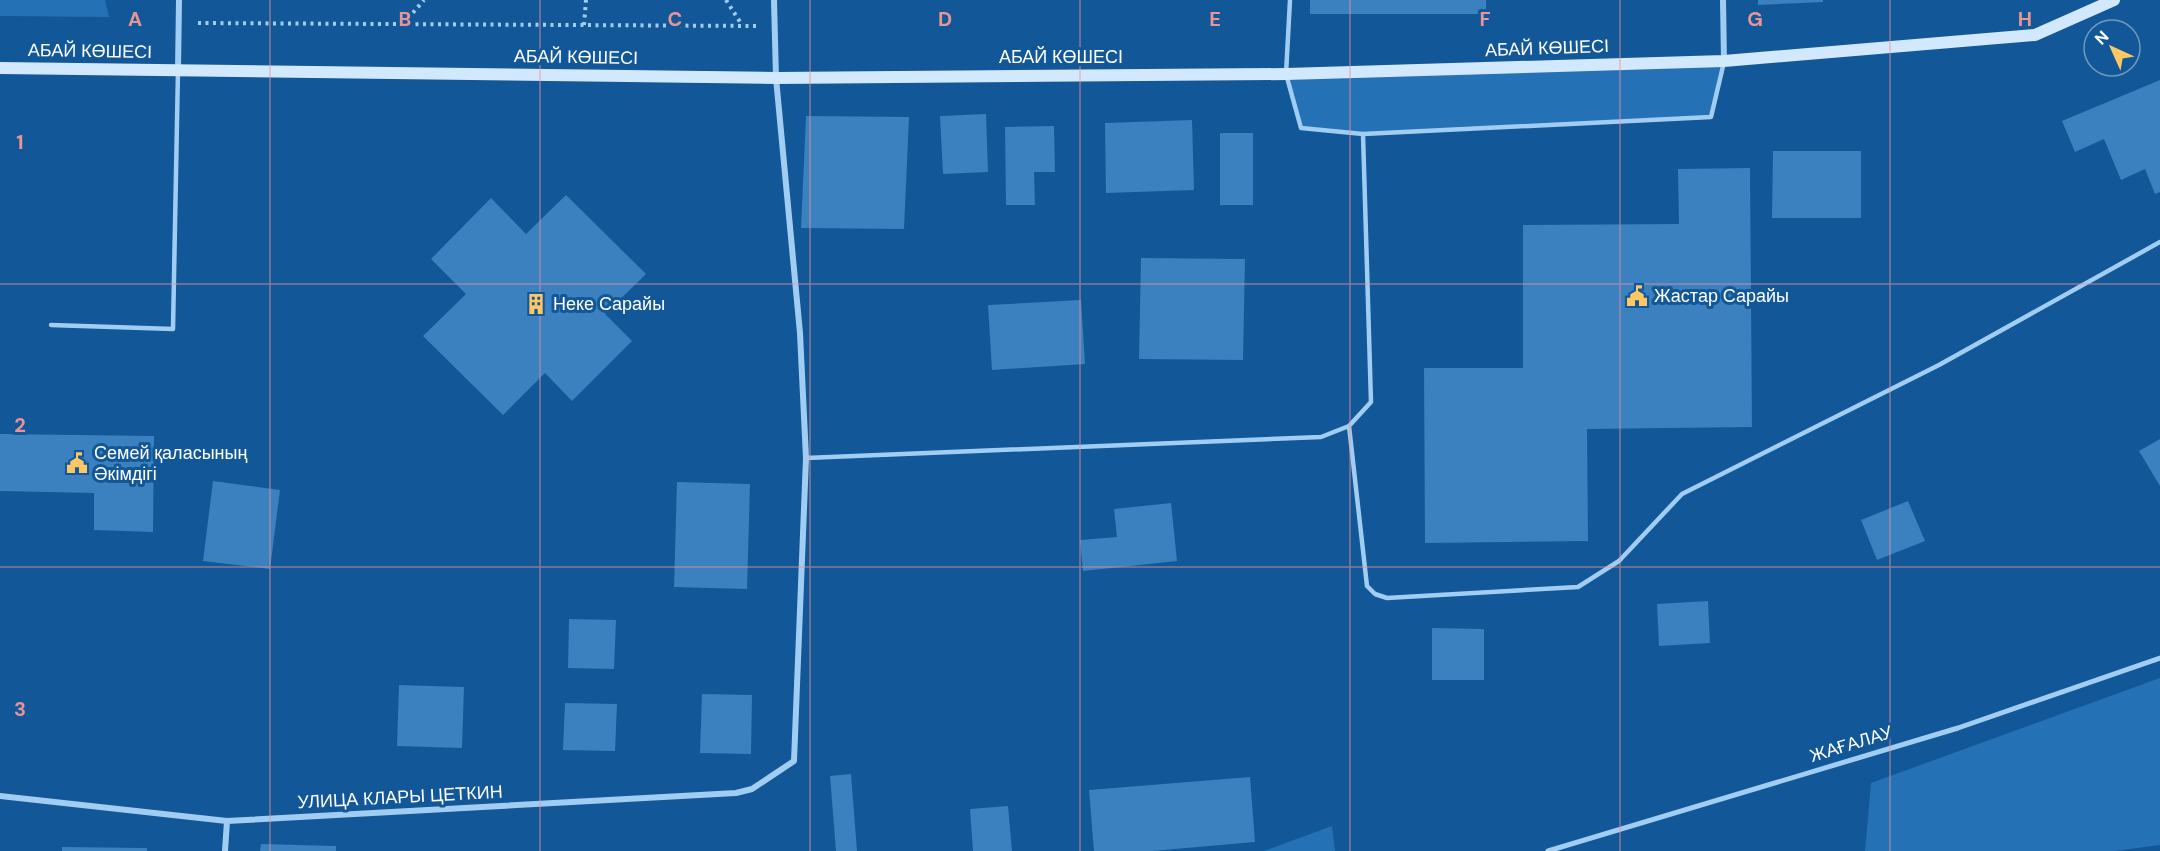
<svg xmlns="http://www.w3.org/2000/svg" width="2160" height="851" font-family="'DM Sans',sans-serif">
	<style>
		.green { fill: #2571b6 }
		.building { fill: #3b80bf }
		.lines { fill: none; stroke-linecap: round; stroke-linejoin: round }
		.path { stroke: #a2cdf3; stroke-width: 4; stroke-dasharray: 3 4.5; stroke-linecap: butt }
		.service { stroke: #a2cdf3; stroke-width: 4.5 }
		.pedestrian { stroke: #a2cdf3; stroke-width: 5 }
		.minor { stroke: #a2cdf3; stroke-width: 6 }
		.secondary { stroke: #d2e8fd; stroke-width: 12 }
		.grid { fill: none; stroke: #ea9494; stroke-width: 1.5; stroke-opacity: 0.55 }
		.labels { text-anchor: middle; stroke-width: 6; stroke-linejoin: round; paint-order: stroke }
		.street-label { font-size: 18px; fill: #fff; stroke: #125797 }
		.poi-label { font-size: 18px; fill: #fff; stroke: #125797; text-anchor: start }
		.grid-label { font-size: 20px; text-anchor: middle; font-weight: bold; fill: #ea9494; stroke: #125797; stroke-width: 6; stroke-linejoin: round; paint-order: stroke }
	</style>
	<rect width="100%" height="100%" fill="#125797"/>
	<path class="green" d="M0,0h105l4,17 -109,-1z
		M1724,61l-13,56 -348,17 -62,-6 -15,-54z
		M2160,678v167l-46,6h-249l6,-68z
		M1332,826l3,25h-71z"/>
	<path class="building" d="M1310,0h176v14h-176z
		M1758,0h65v2l-65,3z
		M2160,80v112l-5,2 -10,-25 -24,11 -17,-41 -29,13 -13,-31z
		M986,114l2,58 -45,2 -3,-58z
		M806,116l103,1 -5,112 -103,-1z
		M1192,120l2,70 -88,3 -1,-70z
		M1054,126l1,46h-21l1,33h-29l-1,-78z
		M1220,133h33v72h-33z
		M1773,151h88v67h-89z
		M1750,168l2,259 -165,2 1,112 -163,2 -1,-175h99v-143l156,-1 -1,-55z
		M566,195l80,79 -41,40 27,27 -60,60 -27,-28 -42,42 -80,-79 43,-42 -35,-35 60,-61 35,36z
		M1141,258l104,1 -2,101 -104,-1z
		M1081,300l4,64 -93,6 -4,-65z
		M0,434l154,2 -1,96 -59,-2v-37l-94,-2z
		M2160,439v47l-21,-35z
		M213,481l67,9 -10,79 -67,-8z
		M677,482l73,2 -3,105 -73,-2z
		M1908,501l17,40 -48,19 -16,-40z
		M1171,503l6,58 -94,10 -3,-31 37,-3 -3,-28z
		M1708,601l2,42 -51,3 -2,-42z
		M569,619l47,1 -2,49 -46,-1z
		M1432,628l52,1v51h-52z
		M399,685l65,2 -2,61 -65,-2z
		M702,694l50,1 -1,59 -51,-1z
		M565,703l52,1 -2,47 -52,-1z
		M851,774l6,77h-21l-6,-75z
		M1250,777l5,65 -103,9h-58l-5,-61z
		M1008,806l4,45h-39l-3,-42z
		M261,844l75,2v5h-76z
		M62,847l85,1v3h-85z"/>
	<g class="lines">
		<path class="path" d="M726,0l16,25
			M198,23l559,3
			M403,24l21,-24
			M584,25l2,-25"/>
		<path class="service" d="M1290,0l-4,74 15,54 62,6 348,-17 13,-55
			M51,325l122,4 5,-259
			M1349,426l18,160 8,8 12,4 191,-11 41,-26 63,-67 257,-129 221,-123
			M806,458l515,-21 28,-11 22,-24 -8,-268"/>
		<path class="pedestrian" d="M1548,851l410,-123 202,-70"/>
		<path class="minor" d="M1723,0l1,61
			M178,70l1,-70
			M0,796l227,25 509,-28 16,-4 42,-28 12,-303 -6,-125 -24,-255 -2,-78
			M225,851l2,-30"/>
		<path class="secondary" d="M0,68l776,10 510,-4 438,-13 311,-26 79,-35"/>
	</g>
	<path class="grid" d="M270,0v851M540,0v851M810,0v851M1080,0v851M1350,0v851M1620,0v851M1890,0v851M0,284h2160M0,567h2160"/>
	<defs>
		<symbol id="civic-bare" viewBox="-9 -9 18 18"><path d="M-.6-6.5H3V-4.5H.6V-3L4-1V1h2V6H-6V1h2V-1L-.6-3ZM-1.2 2.5V6h2.4V2.5Z" fill="#ffc664" stroke="#125797" stroke-width="2.5" paint-order="stroke"/></symbol>
		<symbol id="building-bare" viewBox="-9 -9 18 18"><path d="M-4-6H4V6H1V3H-1V6H-4ZM-2.5-4.3h1.7v1.8h-1.7ZM.8-4.3h1.7v1.8H.8ZM-2.5-1h1.7V.8h-1.7ZM.8-1h1.7V.8H.8Z" fill="#ffc664" stroke="#125797" stroke-width="2.5" paint-order="stroke"/></symbol>
	</defs>
	<g fill-rule="evenodd">
		<use href="#civic-bare" x="1622" y="281" width="30" height="30"/>
		<use href="#building-bare" x="521" y="289" width="30" height="30"/>
		<use href="#civic-bare" x="62" y="448" width="30" height="30"/>
	</g>
	<g class="labels">
		<g class="street-label">
			<text transform="translate(1547 48) rotate(-2)" y="6">АБАЙ КӨШЕСІ</text>
			<text transform="translate(90 51) rotate(1)" y="6">АБАЙ КӨШЕСІ</text>
			<text transform="translate(576 57) rotate(1)" y="6">АБАЙ КӨШЕСІ</text>
			<text x="1061" y="63">АБАЙ КӨШЕСІ</text>
			<text transform="translate(1851 744) rotate(-17)" y="6">ЖАҒАЛАУ</text>
			<text transform="translate(400 797) rotate(-3)" y="6">УЛИЦА КЛАРЫ ЦЕТКИН</text>
		</g>
		<g class="poi-label">
			<text x="1654" y="302">Жастар Сарайы</text>
			<text x="553" y="310">Неке Сарайы</text>
			<text x="94" y="459">Семей қаласының<tspan x="94" dy="21">Әкімдігі</tspan></text>
		</g>
	</g>
	<g class="grid-label">
		<text x="135" y="26">A</text>
		<text x="405" y="26">B</text>
		<text x="675" y="26">C</text>
		<text x="945" y="26">D</text>
		<text x="1215" y="26">E</text>
		<text x="1485" y="26">F</text>
		<text x="1755" y="26">G</text>
		<text x="2025" y="26">H</text>
		<text x="20" y="149">1</text>
		<text x="20" y="432">2</text>
		<text x="20" y="716">3</text>
	</g>
	<g transform="translate(2112 48) rotate(315)"><circle r="28" fill="#125797" stroke="#719ac1" stroke-width="1.5"/>
	<path d="M0-4.5L10 22L0 15L-10 22Z" fill="#ffc664"/>
	<text y="-9" font-size="16" font-weight="bold" text-anchor="middle" fill="#ffffff">N</text>
	</g>
</svg>
